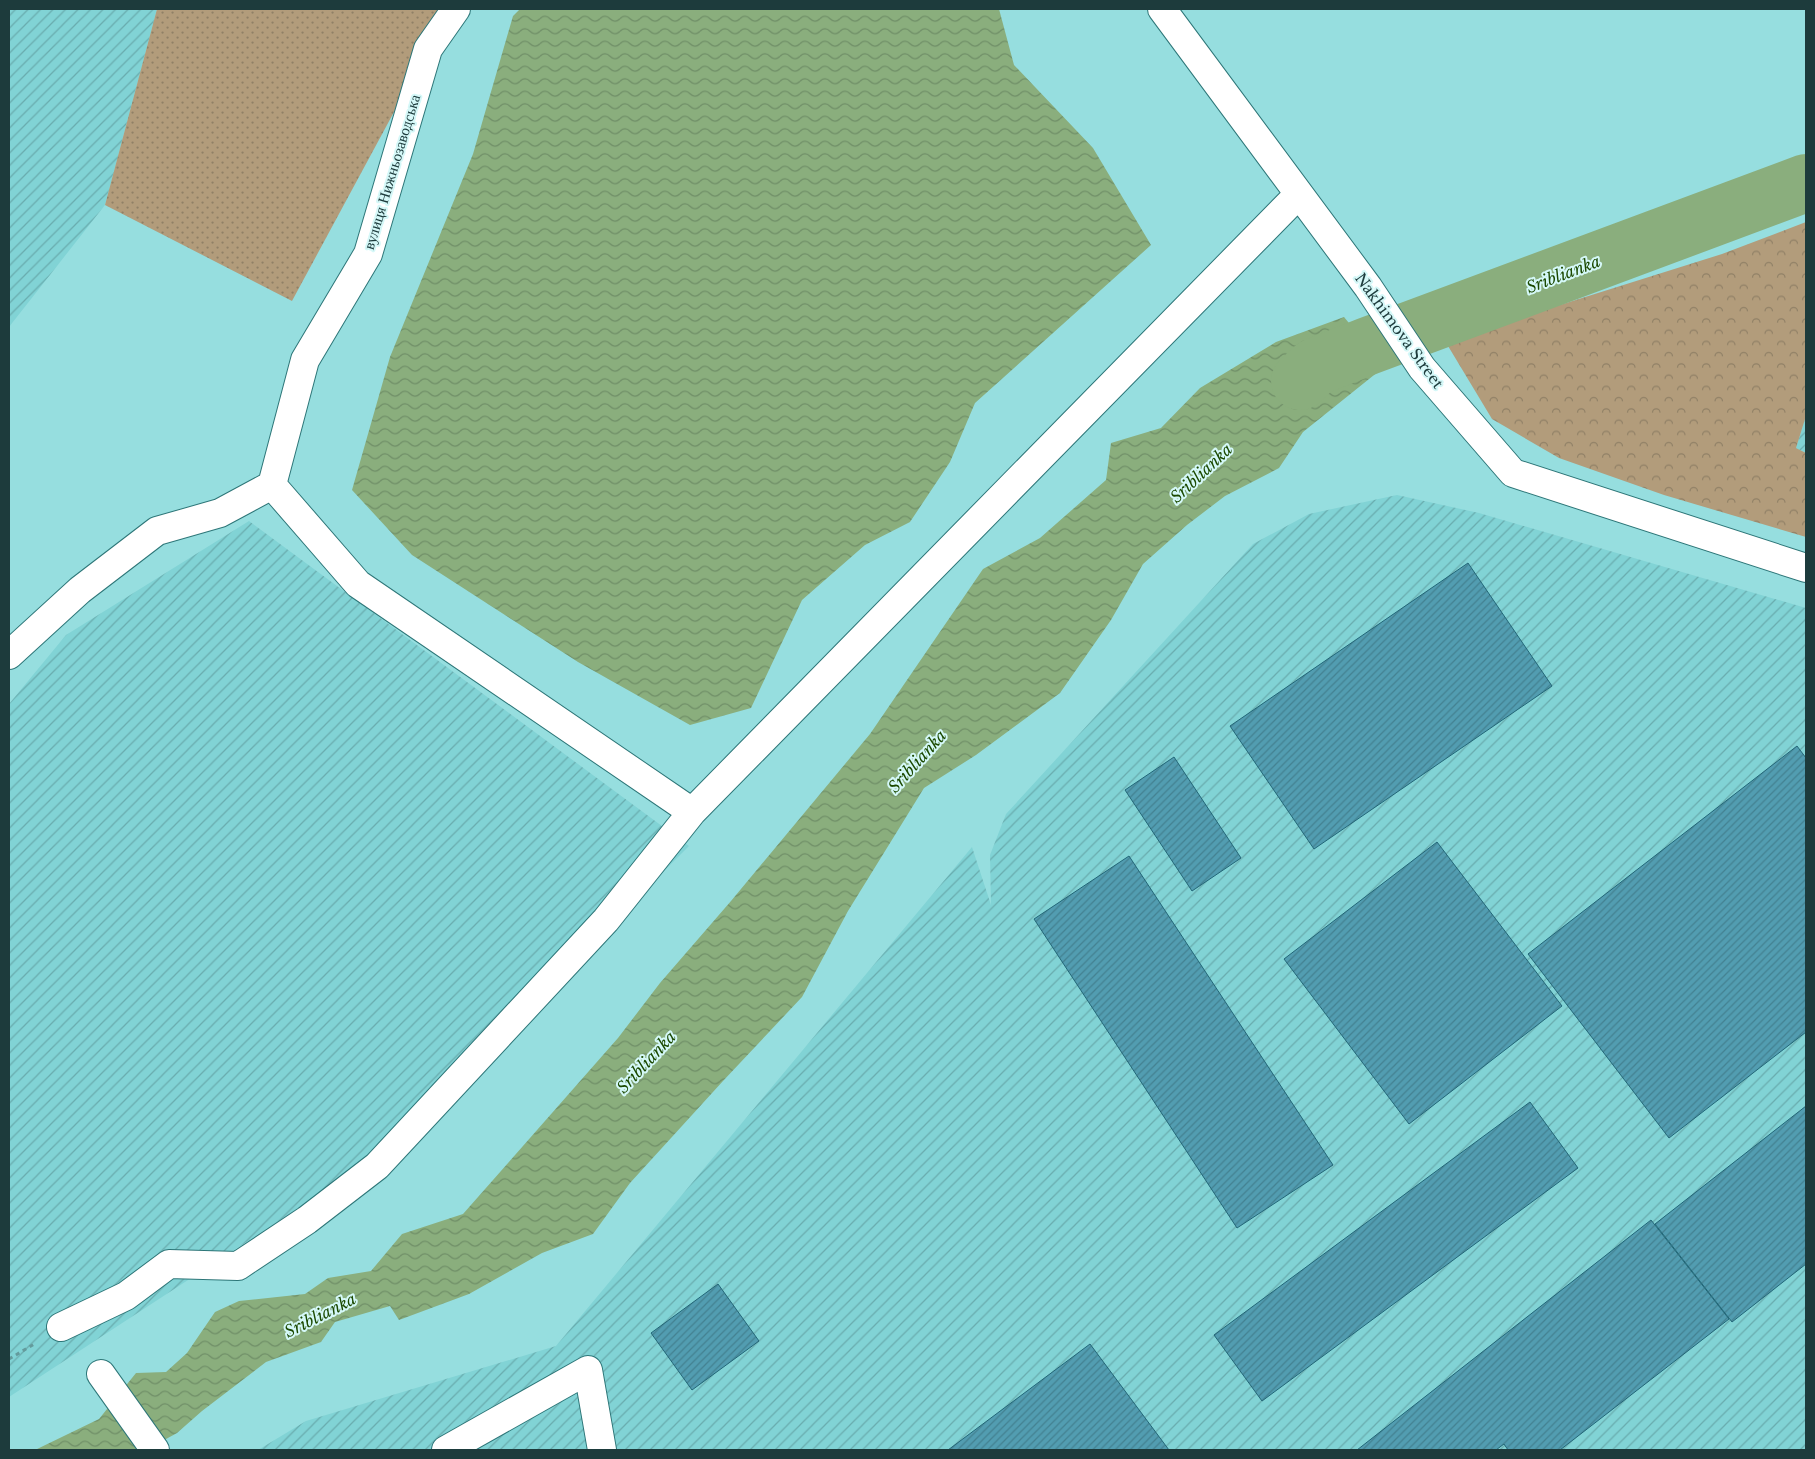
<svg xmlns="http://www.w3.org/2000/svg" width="1815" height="1459" font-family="'Libre Baskerville',serif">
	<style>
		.industrial { fill: url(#industrial-furrows) }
		.grass { fill: url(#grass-dots) }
		.forest { fill: url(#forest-crowns) }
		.water { fill: url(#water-waves) }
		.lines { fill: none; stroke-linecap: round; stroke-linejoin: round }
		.river { stroke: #8aae7d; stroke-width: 58 }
		.building { fill: url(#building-hatch); stroke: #236778 }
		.minor-casing { stroke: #2d7678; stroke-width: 30 }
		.path { stroke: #649b9c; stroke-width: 3; stroke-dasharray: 4 4; stroke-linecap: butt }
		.minor { stroke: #fff; stroke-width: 28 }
		.labels { text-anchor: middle; stroke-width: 4; stroke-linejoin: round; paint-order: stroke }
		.street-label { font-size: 15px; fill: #1d3b3c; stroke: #d5f8f8 }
		.water-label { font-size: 16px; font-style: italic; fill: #1b4900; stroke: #d5f8f8 }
	</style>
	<defs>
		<pattern id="industrial-furrows" width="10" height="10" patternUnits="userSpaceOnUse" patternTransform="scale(1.25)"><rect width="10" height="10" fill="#81d3d5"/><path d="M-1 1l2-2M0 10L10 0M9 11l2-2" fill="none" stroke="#69acae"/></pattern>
		<pattern id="grass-dots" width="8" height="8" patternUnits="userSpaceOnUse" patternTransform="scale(1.25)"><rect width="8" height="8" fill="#b29c7b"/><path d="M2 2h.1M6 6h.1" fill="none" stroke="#908066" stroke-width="1.8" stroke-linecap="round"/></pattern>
		<pattern id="forest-crowns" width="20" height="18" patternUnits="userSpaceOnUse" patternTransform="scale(1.25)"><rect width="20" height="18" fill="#b29c7b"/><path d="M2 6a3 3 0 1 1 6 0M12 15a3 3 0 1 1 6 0" fill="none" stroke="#908066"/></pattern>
		<pattern id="water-waves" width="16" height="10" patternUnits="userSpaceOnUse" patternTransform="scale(1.25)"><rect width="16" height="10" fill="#8aae7d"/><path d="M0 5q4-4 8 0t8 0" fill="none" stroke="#708f68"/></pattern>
		<pattern id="building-hatch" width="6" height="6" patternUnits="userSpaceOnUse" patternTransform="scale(1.25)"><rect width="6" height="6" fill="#529db1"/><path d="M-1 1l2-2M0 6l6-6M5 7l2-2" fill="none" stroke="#438191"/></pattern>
	</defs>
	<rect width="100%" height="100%" fill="#96dedf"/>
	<path class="industrial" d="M9,9h148l-52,196 -96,122z
		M1806,416v37l-10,-5z
		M1397,495l82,18 327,95v842h-1548l48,-29 250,-75 416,-499 19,58 -1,-50 16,-41 247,-270 56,-30z
		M249,521l440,325 -305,306 -375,245v-693l57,-69z"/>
	<path class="grass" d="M157,9h299l-28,40 -136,252 -187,-96z"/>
	<path class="forest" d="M1806,222v194l-10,32 10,5v84l-142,-42 -105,-37 -67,-39 -47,-78 277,-87z"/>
	<path class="water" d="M520,9h479l15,56 79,83 58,97 -176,158 -25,59 -40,60 -45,23 -63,55 -51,108 -61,17 -112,-63 -166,-107 -60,-65 38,-133 83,-203 40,-138z
		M1344,317l24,29 16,21 -81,65 -24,36 -54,28 -38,29 -44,39 -32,56 -51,73 -84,62 -52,33 -76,123 -46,86 -79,84 -93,102 -37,51 -51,19 -73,41 -70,26 -9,-14 -55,16 -14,20 -55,20 -64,49 -25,22 -31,17h-111l64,-31 37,-46 30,-1 21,-19 28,-41 24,-11 66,-7 23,-16 43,-7 31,-37 61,-20 155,-176 42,-55 71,-82 139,-167 113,-165 57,-31 66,-58 5,-37 50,-15 39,-40 76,-46z"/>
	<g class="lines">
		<path class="river" d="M1300,381l15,-14 53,-21 438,-163"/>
	</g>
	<path class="building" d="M1468,563l84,123 -238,163 -84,-123z
		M1797,746l9,12v274l-137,106 -141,-184z
		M1174,757l67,101 -49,33 -67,-101z
		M1437,842l125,164 -153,118 -125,-165z
		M1129,856l204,309 -96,63 -203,-309z
		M1530,1102l48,66 -316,233 -48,-66z
		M1806,1106v158l-74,58 -77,-98z
		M1651,1220l78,99 -169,131h-52l-4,-6 -8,6h-139z
		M718,1284l41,57 -67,49 -41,-57z
		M1090,1344l79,106h-221z"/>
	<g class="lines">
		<defs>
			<path id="minor" d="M1162,9l206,278 54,81 91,105 293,95
				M272,485l86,99 334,228 607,-618
				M9,655l71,-65 77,-59 63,-18 52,-28 33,-125 63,-106 60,-205 28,-40
				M61,1327l65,-31 43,-32 69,2 69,-46 70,-54 229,-246 86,-108
				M101,1374l54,76
				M446,1450l142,-80 14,80"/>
		</defs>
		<use href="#minor" class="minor-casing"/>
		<path class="path" d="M9,1359l27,-16"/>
		<use href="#minor" class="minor"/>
	</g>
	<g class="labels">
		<g class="street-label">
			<text transform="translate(392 172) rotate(-73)" y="5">вулиця Нижньозаводська</text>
			<text transform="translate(1399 331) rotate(54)" y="5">Nakhimova Street</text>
		</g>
		<g class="water-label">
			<text transform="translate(1563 274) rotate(-21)" y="6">Sriblianka</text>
			<text transform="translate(1201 473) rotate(-43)" y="6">Sriblianka</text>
			<text transform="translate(917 761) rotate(-48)" y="6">Sriblianka</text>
			<text transform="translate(646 1062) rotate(-47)" y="6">Sriblianka</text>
			<text transform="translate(320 1315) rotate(-27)" y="6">Sriblianka</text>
		</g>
	</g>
	<rect width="1815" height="1459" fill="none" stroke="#1d3b3c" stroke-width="20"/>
</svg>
